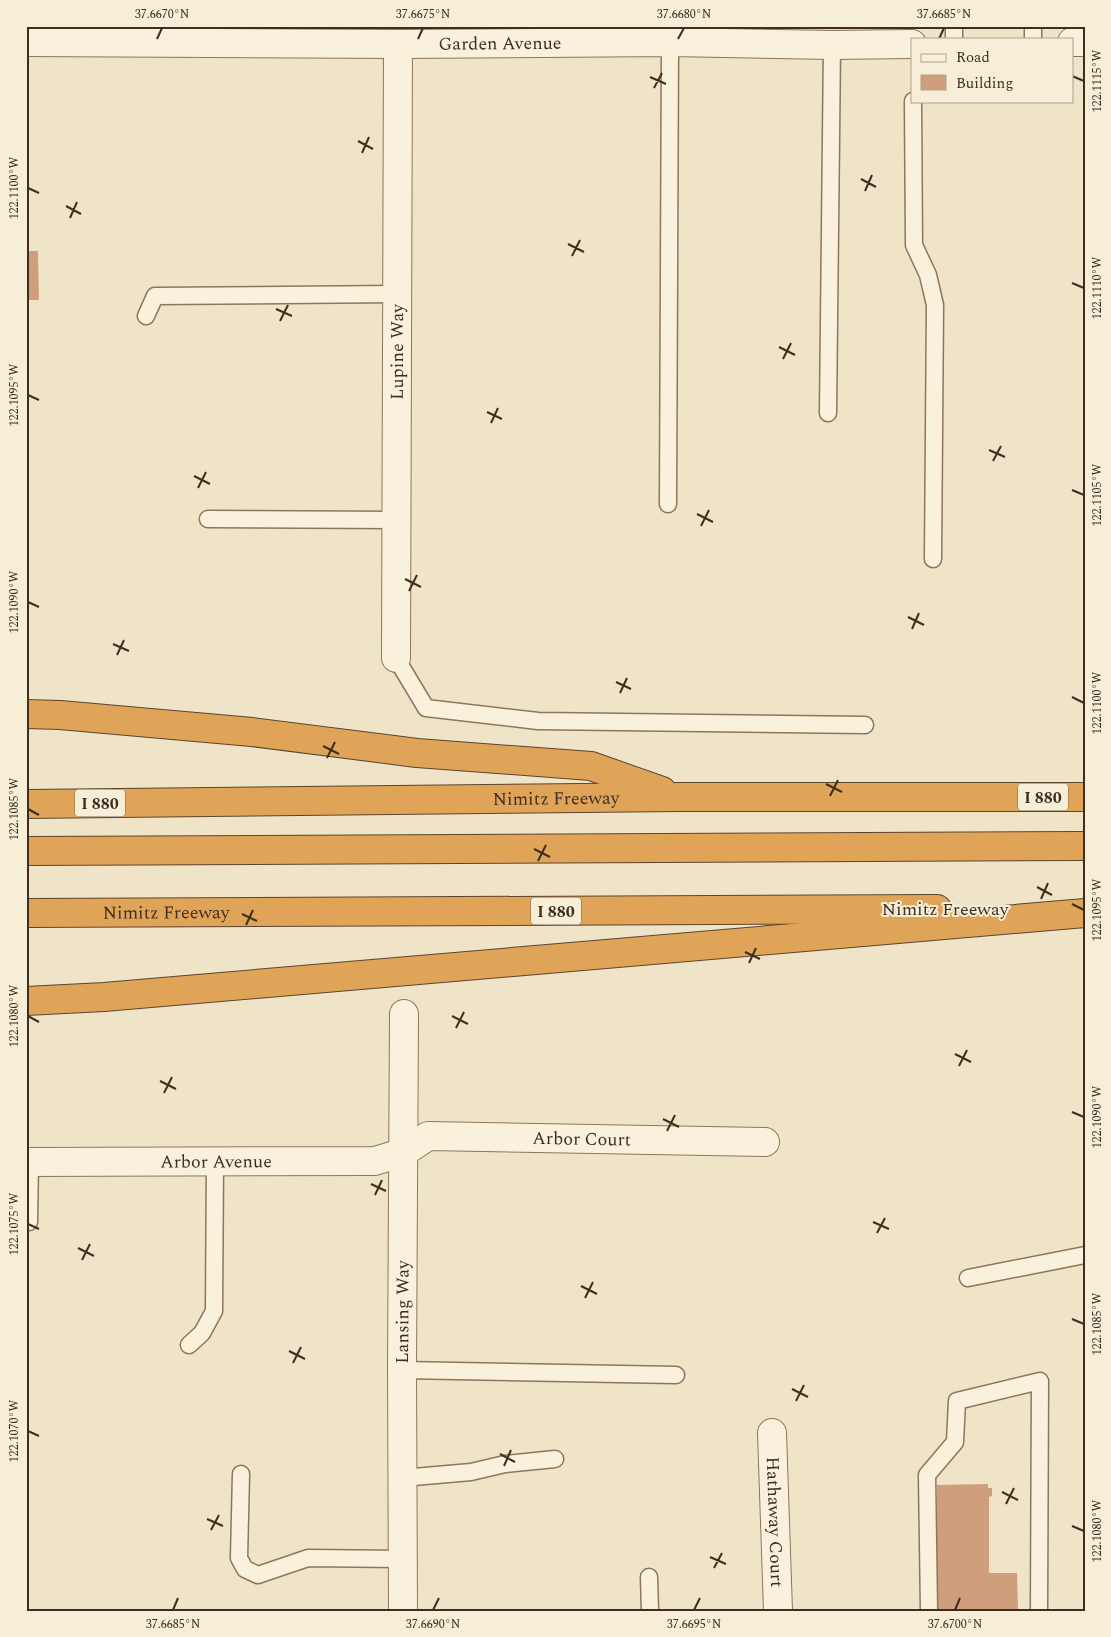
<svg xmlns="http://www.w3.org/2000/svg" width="1111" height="1637" font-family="Spectral,serif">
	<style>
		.building { fill: #cf9f7d }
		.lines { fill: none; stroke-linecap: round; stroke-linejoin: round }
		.lane-casing { stroke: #8d765c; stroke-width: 19 }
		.street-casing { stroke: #8d765c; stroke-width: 30 }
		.highway-casing { stroke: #5b4430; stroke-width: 30 }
		.lane { stroke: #faf1dc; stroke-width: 16 }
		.street { stroke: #faf1dc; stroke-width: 28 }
		.highway { stroke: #e0a458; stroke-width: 28 }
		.ticks { fill: none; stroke: #3d2e20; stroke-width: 2 }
		.labels { text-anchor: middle; stroke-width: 4; stroke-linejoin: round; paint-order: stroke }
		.shield { fill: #f7eed8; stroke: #756857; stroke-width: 1 }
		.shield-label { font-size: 16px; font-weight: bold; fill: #3d2e20 }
		.street-label { font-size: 18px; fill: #3d2e20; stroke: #f7eed8 }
		.neatline { fill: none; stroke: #3d2e20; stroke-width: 2 }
		.ticks-label { font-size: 12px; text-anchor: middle; fill: #3d2e20 }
	</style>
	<rect width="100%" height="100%" fill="#f0e4c8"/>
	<path class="building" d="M26,251h12l1,49h-13z
		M988,1484v4h4v8l-3,1v76h28l1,37 -84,1v-100l3,-1v-25z"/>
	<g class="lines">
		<defs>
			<path id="lane" d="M954,26v13
				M1033,26v13
				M913,101l1,144 14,30 7,30 -2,254
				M146,316l9,-20 242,-2
				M828,413l4,-368
				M668,504l2,-462
				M208,519l189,1
				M396,658l30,50 112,13 327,4
				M29,1222l1,-60
				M968,1278l117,-23
				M189,1345l13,-12 12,-22 1,-150
				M402,1370l274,5
				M241,1474l-2,84 6,11 13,6 50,-17 94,1
				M402,1478l69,-6 34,-8 50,-5
				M649,1577l1,34
				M929,1611l-2,-136 28,-33 2,-41 83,-20 -1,230"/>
			<g id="street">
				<path id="s1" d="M26,42l372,2 272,-2 162,3 80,-1"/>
				<path d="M1072,42h13"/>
				<path id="s2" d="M396,658l2,-614"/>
				<path id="s3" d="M26,1162l349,-1 29,-9 24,-16 337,6"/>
				<path id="s4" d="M772,1433l6,178"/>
				<path id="s5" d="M403,1611l-1,-241 2,-356"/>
			</g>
			<g id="highway">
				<path d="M26,714l34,1 192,17 165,21 174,13 71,25"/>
				<path id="s6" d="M26,804l654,-7h405"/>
				<path d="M26,851l1059,-5"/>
				<path id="s7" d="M26,913l911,-4"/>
				<path d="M26,1001l78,-4 981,-84"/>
			</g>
		</defs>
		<use href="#lane" class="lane-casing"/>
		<use href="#street" class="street-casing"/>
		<use href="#highway" class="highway-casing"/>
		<use href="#lane" class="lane"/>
		<use href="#street" class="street"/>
		<use href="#highway" class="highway"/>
	</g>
	<path class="ticks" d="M157,39l5,-11M418,39l5,-11M678,39l6,-11M939,39l5,-11M1072,76l12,5M650,77l16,7M654,88l8,-15M358,141l15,8M362,153l7,-16M861,179l15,8M28,188l11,5M865,191l7,-16M66,206l15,8M70,218l7,-16M568,244l16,8M572,256l8,-16M1072,283l12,5M276,309l16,7M280,321l8,-16M779,347l16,8M783,359l8,-16M28,395l11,5M487,412l15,7M491,423l7,-15M989,450l16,7M993,461l8,-15M194,476l16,8M198,488l8,-16M1072,490l12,5M697,514l16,8M701,526l8,-16M405,579l16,8M409,591l8,-16M28,602l11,5M908,617l16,8M912,629l7,-16M113,644l16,7M117,655l7,-15M616,682l15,7M620,693l7,-15M1072,697l12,6M323,746l16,8M327,758l8,-16M826,784l16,8M830,796l8,-16M28,809l11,6M534,849l16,8M538,861l8,-16M1037,887l15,8M1041,899l7,-16M1072,904l12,6M242,914l15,7M246,925l7,-15M745,952l15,7M749,963l7,-15M28,1016l11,6M452,1016l16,8M456,1028l8,-16M955,1054l16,8M959,1066l8,-16M160,1081l16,8M164,1093l8,-16M1072,1112l12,5M663,1119l16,8M667,1131l8,-16M371,1184l15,7M375,1195l7,-15M873,1222l16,7M28,1224l11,5M877,1233l8,-15M78,1248l16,8M82,1260l8,-16M581,1286l16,8M585,1298l8,-16M1072,1319l12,5M289,1351l16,8M293,1363l8,-16M792,1389l16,8M796,1401l8,-16M28,1431l11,5M500,1454l15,8M504,1466l7,-16M1002,1492l16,8M1006,1504l8,-16M207,1519l16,7M1072,1526l12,5M211,1530l8,-15M710,1557l16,7M714,1568l8,-15M173,1610l5,-12M433,1610l6,-12M694,1610l6,-12M955,1610l5,-12"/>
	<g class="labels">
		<g class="shield">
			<rect x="1018" y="783.5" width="50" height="27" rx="4"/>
			<rect x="75" y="789.5" width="50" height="27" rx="4"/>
			<rect x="531" y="897.5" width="50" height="27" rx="4"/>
		</g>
		<g class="shield-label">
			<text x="1043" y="803">I 880</text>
			<text x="100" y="809">I 880</text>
			<text x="556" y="917">I 880</text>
		</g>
		<g class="street-label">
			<text dy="6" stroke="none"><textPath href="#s1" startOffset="474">Garden Avenue</textPath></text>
			<text dy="6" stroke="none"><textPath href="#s2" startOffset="306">Lupine Way</textPath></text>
			<text dy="6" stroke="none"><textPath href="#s6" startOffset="530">Nimitz Freeway</textPath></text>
			<text x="945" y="915">Nimitz Freeway</text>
			<text dy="6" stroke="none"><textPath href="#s7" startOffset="140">Nimitz Freeway</textPath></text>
			<text dy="6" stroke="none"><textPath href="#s3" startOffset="562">Arbor Court</textPath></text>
			<text dy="6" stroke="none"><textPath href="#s3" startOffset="190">Arbor Avenue</textPath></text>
			<text dy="6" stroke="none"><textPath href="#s5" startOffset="299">Lansing Way</textPath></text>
			<text dy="6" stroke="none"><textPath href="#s4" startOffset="89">Hathaway Court</textPath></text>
		</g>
	</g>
	<rect width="1111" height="1637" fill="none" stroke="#f7eed8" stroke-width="55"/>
	<rect x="911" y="38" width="162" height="65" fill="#f7eed8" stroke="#ada18e"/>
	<rect x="921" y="54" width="25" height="8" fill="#faf1dc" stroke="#ada18e"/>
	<text x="956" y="62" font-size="15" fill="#3d2e20">Road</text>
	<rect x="921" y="75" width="25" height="15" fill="#cf9f7d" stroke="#ada18e"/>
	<text x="956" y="88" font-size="15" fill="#3d2e20">Building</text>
	<rect x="28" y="28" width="1056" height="1582" class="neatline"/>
	<g class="ticks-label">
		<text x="162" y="18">37.6670°N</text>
		<text x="423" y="18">37.6675°N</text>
		<text x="684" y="18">37.6680°N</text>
		<text x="944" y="18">37.6685°N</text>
		<text transform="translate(1097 81) rotate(-90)" y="4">122.1115°W</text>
		<text transform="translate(14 188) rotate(-90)" y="4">122.1100°W</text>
		<text transform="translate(1097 288) rotate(-90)" y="4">122.1110°W</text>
		<text transform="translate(14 395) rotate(-90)" y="4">122.1095°W</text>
		<text transform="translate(1097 495) rotate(-90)" y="4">122.1105°W</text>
		<text transform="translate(14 602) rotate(-90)" y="4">122.1090°W</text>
		<text transform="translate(1097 703) rotate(-90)" y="4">122.1100°W</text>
		<text transform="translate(14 809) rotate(-90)" y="4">122.1085°W</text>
		<text transform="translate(1097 910) rotate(-90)" y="4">122.1095°W</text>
		<text transform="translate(14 1016) rotate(-90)" y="4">122.1080°W</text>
		<text transform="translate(1097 1117) rotate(-90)" y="4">122.1090°W</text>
		<text transform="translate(14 1224) rotate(-90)" y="4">122.1075°W</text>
		<text transform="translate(1097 1324) rotate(-90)" y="4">122.1085°W</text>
		<text transform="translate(14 1431) rotate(-90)" y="4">122.1070°W</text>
		<text transform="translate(1097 1531) rotate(-90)" y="4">122.1080°W</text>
		<text x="173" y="1628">37.6685°N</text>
		<text x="433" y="1628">37.6690°N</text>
		<text x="694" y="1628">37.6695°N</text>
		<text x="955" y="1628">37.6700°N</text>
	</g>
</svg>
